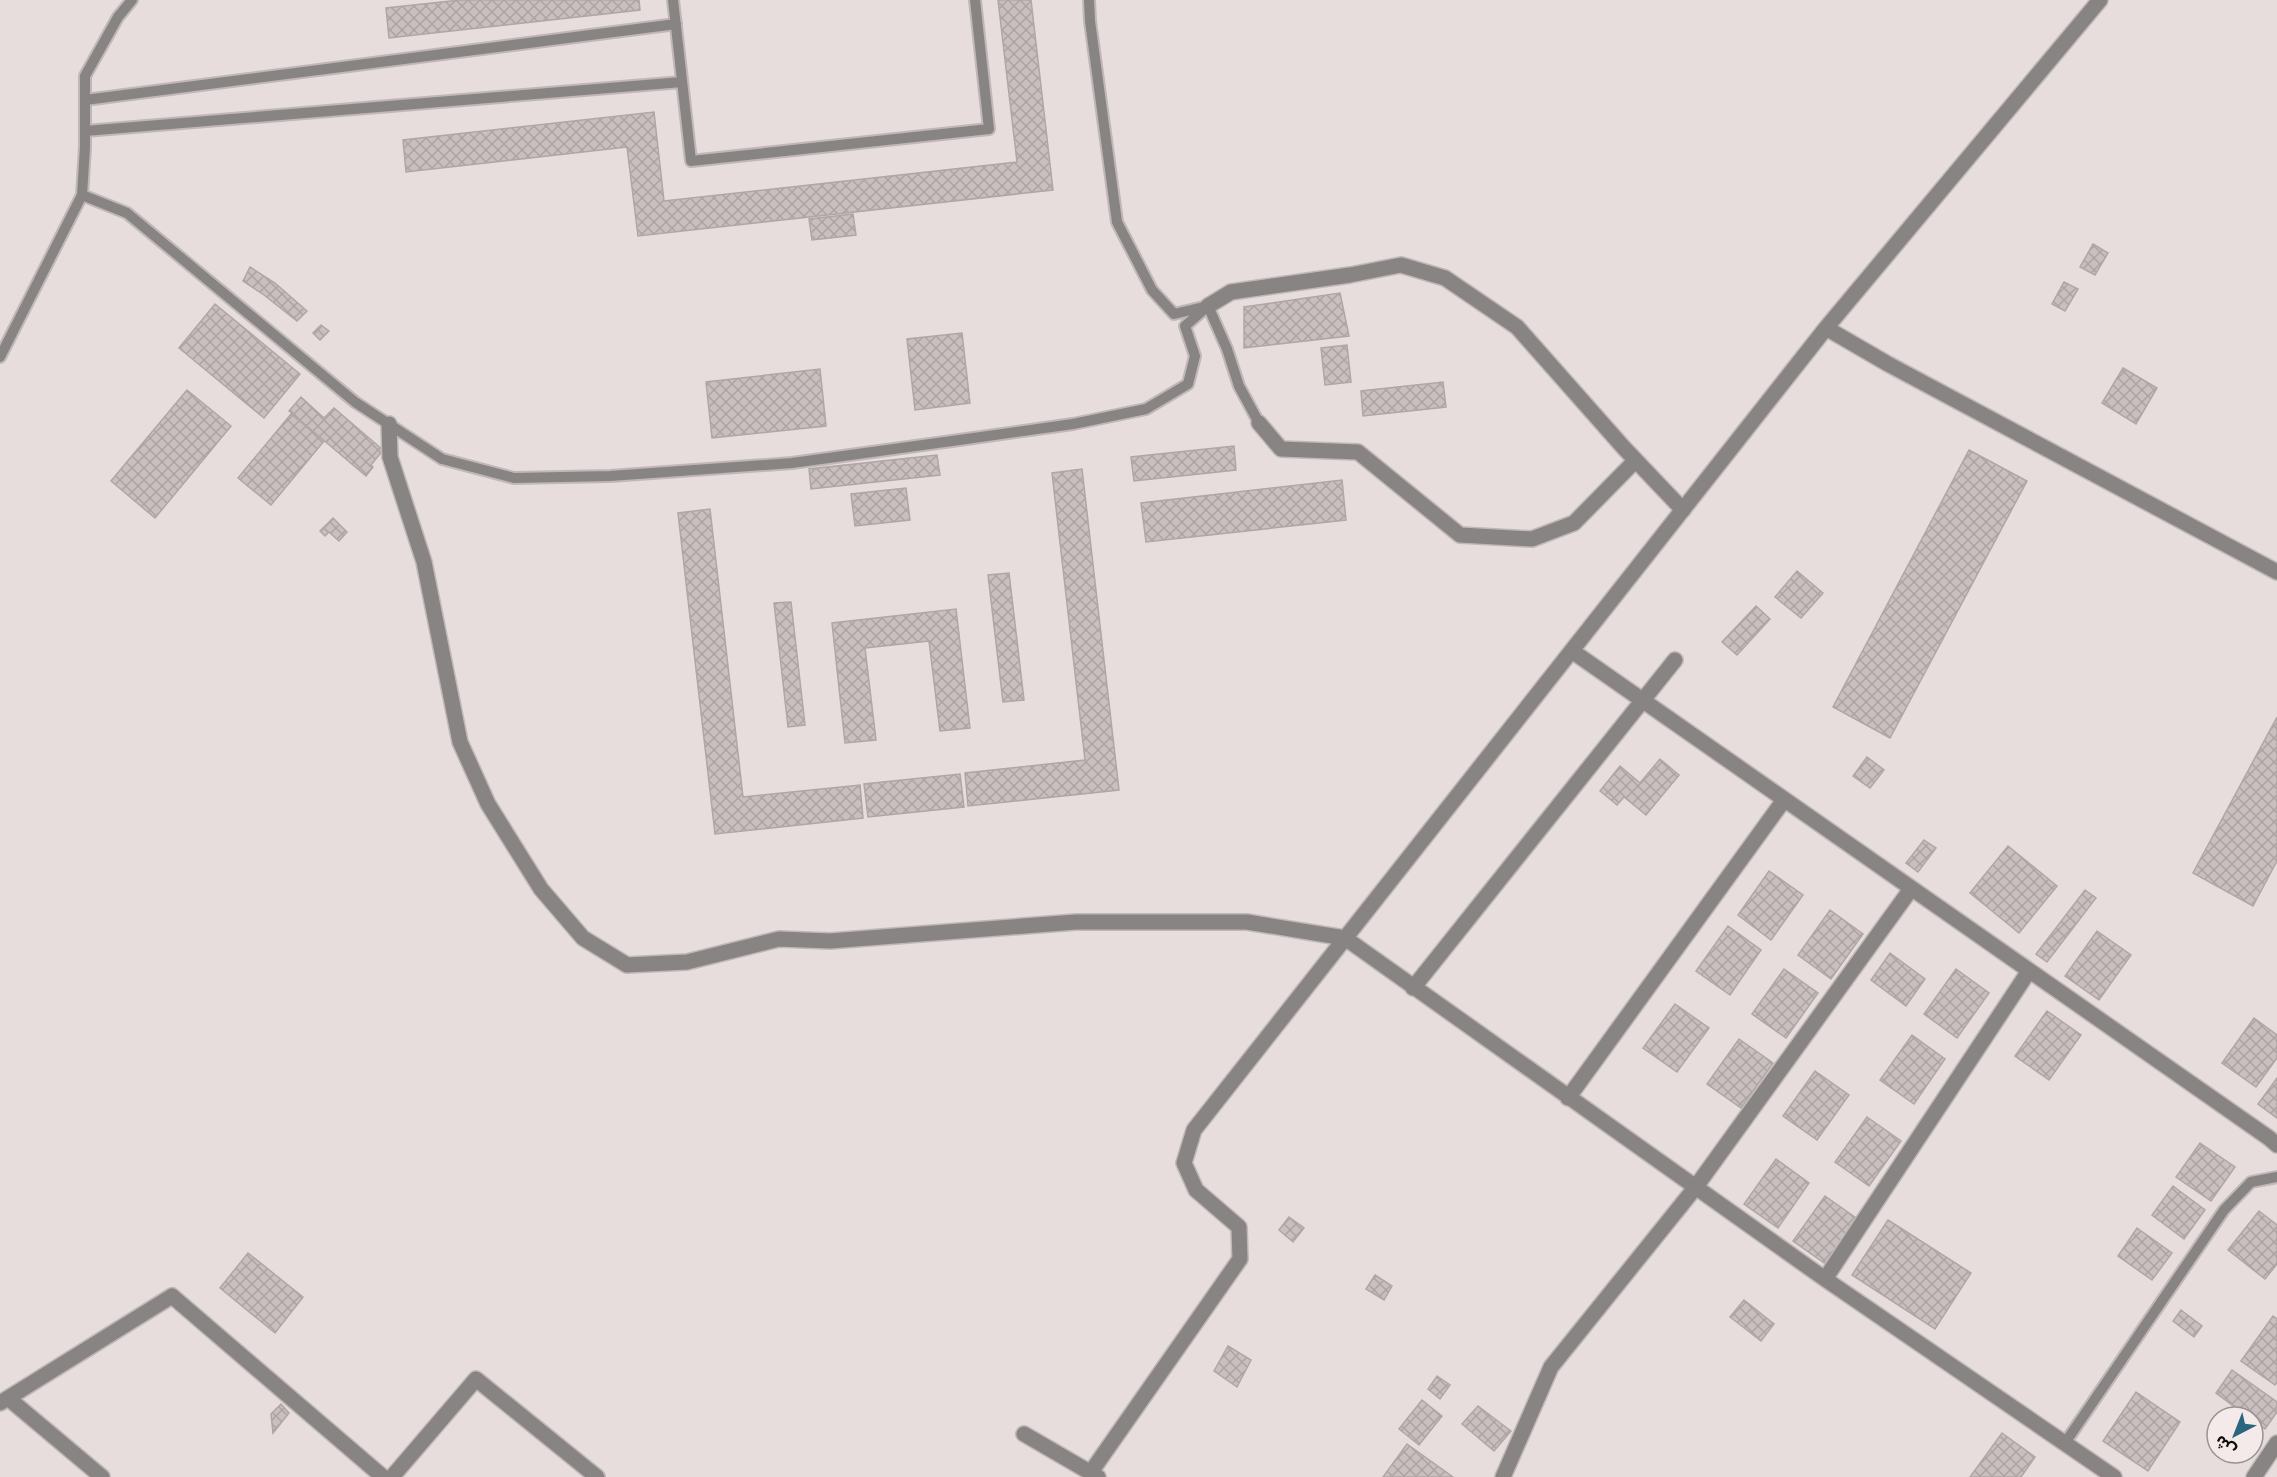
<svg xmlns="http://www.w3.org/2000/svg" width="2277" height="1477" font-family="'Nunito Sans','Noto Sans Arabic',sans-serif">
	<style>
		.building { fill: url(#building-cross-hatch); stroke: #afa6a5; stroke-width: 1.5 }
		.lines { fill: none; stroke-linecap: round; stroke-linejoin: round }
		.lane-casing { stroke: #c0b8b7; stroke-width: 14 }
		.street-casing { stroke: #c0b8b7; stroke-width: 18 }
		.lane { stroke: #888484; stroke-width: 10 }
		.street { stroke: #888484; stroke-width: 15 }
	</style>
	<defs>
		<pattern id="building-cross-hatch" width="8" height="8" patternUnits="userSpaceOnUse" patternTransform="scale(1.5)"><rect width="8" height="8" fill="#c9bfbf"/><path d="M0 0l8 8M0 8l8-8" fill="none" stroke="#aca3a3"/></pattern>
	</defs>
	<rect width="100%" height="100%" fill="#e7dddc"/>
	<path class="building" d="M460,0h179l1,10 -251,28 -3,-30z
		M998,0h33l22,190 -415,46 -11,-89 -221,25 -3,-32 251,-28 10,89 353,-39z
		M853,214l3,21 -44,5 -3,-21z
		M2093,244l15,9 -13,22 -15,-8z
		M250,267l25,16 32,28 -10,10 -33,-26 -21,-14z
		M2064,282l14,7 -13,22 -13,-7z
		M1340,293l9,43 -105,12v-41z
		M215,304l85,70 -36,44 -85,-70z
		M321,325l8,6 -9,9 -7,-7z
		M962,333l8,70 -55,7 -8,-71z
		M1347,345l4,37 -26,3 -4,-37z
		M2123,368l34,20 -21,36 -34,-21z
		M820,369l6,57 -114,12 -6,-56z
		M1443,382l3,25 -83,9 -2,-25z
		M187,390l44,36 -76,92 -44,-37z
		M301,397l23,21 10,-10 49,42 -12,15 2,2 -7,9 -77,-65z
		M291,414l33,27 -53,64 -33,-27z
		M1234,446l2,24 -102,11 -3,-24z
		M1969,450l58,31 -137,257 -57,-31z
		M937,455l3,20 -129,14 -2,-20z
		M1082,469l37,321 -151,16 -3,-33 120,-13 -33,-287z
		M1342,480l4,40 -200,22 -5,-39z
		M906,488l4,32 -55,6 -4,-32z
		M710,509l33,288 117,-12 3,33 -148,16 -37,-321z
		M333,518l14,14 -8,9 -10,-9 -4,4 -5,-5z
		M1797,571l26,22 -22,25 -26,-21z
		M1009,573l15,127 -21,2 -15,-127z
		M791,602l14,123 -17,2 -14,-124z
		M1756,606l14,13 -33,36 -15,-13z
		M956,609l14,119 -30,3 -11,-90 -64,7 11,92 -31,3 -13,-120z
		M2277,717v144l-24,45 -60,-33z
		M1867,757l17,13 -14,18 -17,-12z
		M1660,759l19,16 -33,40 -22,-18 -7,8 -17,-14 20,-25 20,17z
		M960,774l4,33 -96,10 -4,-33z
		M1924,840l12,8 -18,24 -12,-9z
		M2008,846l49,40 -38,47 -49,-40z
		M1769,871l34,24 -32,45 -33,-25z
		M2085,890l11,8 -49,64 -11,-8z
		M1830,910l33,24 -32,45 -33,-24z
		M1728,926l33,24 -31,45 -34,-24z
		M2097,931l34,24 -32,45 -34,-24z
		M1890,953l35,26 -19,27 -35,-26z
		M1784,969l34,24 -32,45 -34,-24z
		M1956,969l33,24 -32,45 -33,-24z
		M1675,1004l34,24 -32,44 -34,-24z
		M2047,1011l34,24 -32,45 -34,-24z
		M2254,1018l23,17v23l-21,29 -34,-24z
		M1912,1035l33,24 -31,45 -34,-24z
		M1739,1039l34,24 -32,45 -34,-24z
		M1815,1071l34,24 -32,45 -34,-24z
		M2277,1078v40l-19,-14z
		M1867,1117l34,24 -32,45 -34,-24z
		M2200,1143l35,24 -24,34 -35,-24z
		M1776,1159l33,24 -31,45 -34,-24z
		M2173,1186l32,24 -21,29 -32,-24z
		M1825,1196l34,24 -32,45 -34,-24z
		M2259,1211l18,14v39l-12,15 -37,-29z
		M1289,1217l15,11 -11,14 -14,-12z
		M1888,1220l83,53 -36,56 -83,-54z
		M2137,1228l35,25 -20,27 -34,-24z
		M248,1253l55,44 -28,36 -55,-45z
		M1375,1275l17,11 -8,14 -18,-11z
		M1744,1300l30,24 -13,17 -31,-24z
		M2181,1310l21,16 -8,11 -21,-16z
		M2273,1316l4,3v63l-2,3 -34,-24z
		M1228,1346l23,14 -14,27 -23,-16z
		M2232,1370l45,32v10l-12,17 -12,-9v-3h-5l-32,-24z
		M1437,1376l13,9 -10,14 -12,-10z
		M2136,1392l44,30 -32,49 -45,-30z
		M1422,1400l20,16 -23,29 -20,-16z
		M281,1404l8,9 -16,20 -2,-19z
		M1478,1406l33,25 -17,20 -32,-27z
		M2002,1433l33,24 -14,20h-51z
		M1407,1444l46,33h-70z"/>
	<g class="lines">
		<defs>
			<path id="lane" d="M132,0l-14,17 -33,59v71l-3,48 45,18 228,189 87,57 72,19 96,-2 182,-13 160,-22 121,-17 73,-15 42,-25 7,-28 -10,-30 23,-20
				M673,0l18,161 298,-32 -14,-129
				M1089,0l1,21 27,201 35,68 22,24 34,-8 19,43 12,37 20,37
				M85,100l591,-76
				M85,131l597,-49
				M0,357l82,-162
				M2065,1443l159,-233 27,-28 26,-5"/>
			<path id="street" d="M1208,306l23,-14 119,-17 51,-10 44,13 72,49 107,121 59,62
				M1826,328l62,36 389,208
				M1259,423l22,26 77,3 102,83 72,4 42,-16 61,-62
				M389,424l1,33 34,105 36,180 28,62 53,85 42,49 44,27 60,-3 92,-23 51,2 246,-19h171l98,16 480,341 289,198
				M1572,651l697,487 8,7
				M1413,988l262,-328
				M1568,1098l216,-298
				M1825,1279l204,-308
				M8,1398l94,79
				M0,1403l172,-107 211,181
				M1024,1434l74,43
				M1091,1472l149,-213 -1,-32 -43,-37 -12,-27 10,-33 632,-802 274,-328
				M392,1477l84,-98 121,98
				M1503,1477l48,-110 144,-179 216,-299
				M2254,1477l23,-34"/>
		</defs>
		<use href="#lane" class="lane-casing"/>
		<use href="#street" class="street-casing"/>
		<use href="#lane" class="lane"/>
		<use href="#street" class="street"/>
	</g>
	<g transform="translate(2235 1435) rotate(222)"><circle r="28" fill="#f4eaea" stroke="#999292" stroke-width="1.5"/>
	<path d="M0-4.5L10 22L0 15L-10 22Z" fill="#2a667e"/>
	<text y="-9" font-size="16" font-weight="bold" text-anchor="middle" fill="#110e0e">ش</text>
	</g>
</svg>
